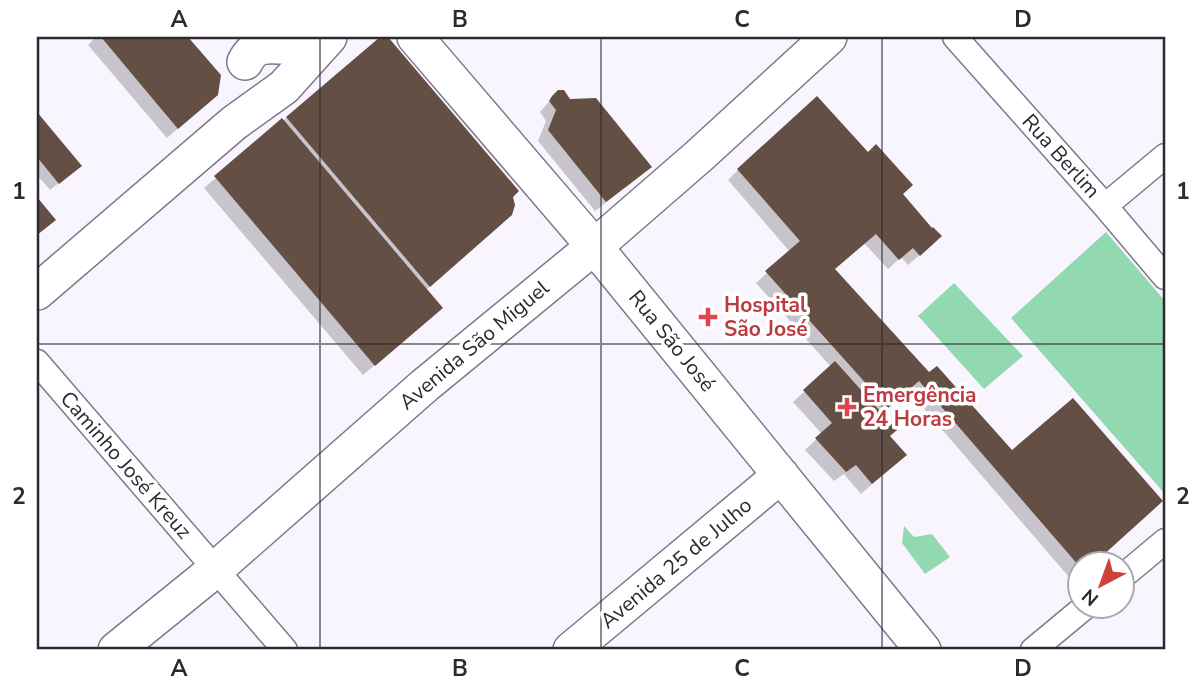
<svg xmlns="http://www.w3.org/2000/svg" width="1202" height="687" font-family="'Nunito Sans',sans-serif">
	<style>
		.green { fill: #92d8b1 }
		.shadow { fill: #0003 }
		.building { fill: #634f44 }
		.lines { fill: none; stroke-linecap: round; stroke-linejoin: round }
		.street-casing { stroke: #7f778b; stroke-width: 27 }
		.secondary-casing { stroke: #7f778b; stroke-width: 38 }
		.street { stroke: #fff; stroke-width: 24 }
		.secondary { stroke: #fff; stroke-width: 35 }
		.grid { fill: none; stroke: #2c2931; stroke-width: 2; stroke-opacity: 0.55 }
		.health-dot { fill: #e0444e; stroke: #fff; stroke-width: 2.5 }
		.labels { text-anchor: middle; stroke-width: 7; stroke-linejoin: round; paint-order: stroke }
		.street-label { font-size: 21px; fill: #2c2931; stroke: #fff }
		.health-label { font-size: 21px; font-weight: bold; fill: #be3a42; stroke: #fff; text-anchor: start }
		.neatline { fill: none; stroke: #2c2931; stroke-width: 2.5 }
		.grid-label { font-size: 23px; text-anchor: middle; font-weight: bold; fill: #2c2931 }
	</style>
	<rect width="100%" height="100%" fill="#f9f5ff"/>
	<path class="green" d="M1106,232l59,69v193l-154,-176z
		M954,283l69,73 -39,33 -66,-73z
		M904,526l10,11 18,-3 18,23 -25,17 -23,-31z"/>
	<path class="shadow" d="M96,37h90l33,39 -14,29 -38,33 -79,-93z
		M382,37h3l132,153 -6,7 -12,29 -73,64 4,28 -67,57 -159,-187z
		M553,97l96,70 -10,10 -44,34 -57,-70 8,-20 -6,-9z
		M37,115l43,51 -30,24 -13,-15z
		M738,170l163,24 28,53 -21,18 -7,-8 -13,12 -24,-26 -31,26 267,292 -3,3h-17v16l-5,4 -167,-194 -28,24 8,23 6,28 -33,29 -17,-20 -10,7 -29,-31 17,-16 -29,-32 38,-35 -75,-84 34,-31 -62,-72z"/>
	<path class="building" d="M101,37h87l33,38 -3,20 -40,34z
		M380,37h8l131,154 -6,6 2,8 -3,10 -82,72 -144,-170z
		M558,90h6l6,9 26,-1 56,69 -46,35 -58,-72 8,-20 -7,-9 3,-5z
		M817,96l51,56 8,-8 37,41 -10,9 29,34 1,-1 9,9 -22,20 -7,-8 -14,12 -23,-26 -41,35 94,103 8,-6 75,84 61,-52 90,103 -63,57 2,3 -4,3h-18v3l-161,-186 -31,27 -123,-137 35,-30 -63,-72z
		M37,112l45,54 -23,18 -22,-27z
		M282,118l161,190 -68,58 -161,-190z
		M37,197l19,23 -19,15z
		M835,361l62,69 -7,6 17,19 -35,29 -16,-19 -10,7 -31,-34 17,-15 -29,-33z"/>
	<g class="lines">
		<defs>
			<path id="street" d="M955,37l150,169 60,71
				M1105,206l60,-50
				M37,362l248,288
				M1122,577l43,-36
				M1033,650l53,-44"/>
			<path id="secondary" d="M415,37l179,209 329,404
				M245,62c12,-24 30,-14 51,-16 10,-1 19,-4 29,-6
				M37,292l197,-169 50,-36 45,-50
				M116,650l100,-81 208,-183 184,-151 91,-79 130,-119
				M571,650l210,-175"/>
		</defs>
		<use href="#street" class="street-casing"/>
		<use href="#secondary" class="secondary-casing"/>
		<use href="#street" class="street"/>
		<use href="#secondary" class="secondary"/>
	</g>
	<path class="grid" d="M320,37v613M601,37v613M882,37v613M37,344h1128"/>
	<g class="health-dot">
		<path d="M704.5 306.5h7v7h7v7h-7v7h-7v-7h-7v-7h7z"/>
		<path d="M843.5 396.5h7v7h7v7h-7v7h-7v-7h-7v-7h7z"/>
	</g>
	<g class="labels">
		<g class="street-label">
			<text transform="translate(1061 156) rotate(48)" y="7">Rua Berlim</text>
			<text transform="translate(672 341) rotate(51)" y="7">Rua São José</text>
			<text transform="translate(474 345) rotate(-40)" y="7">Avenida São Miguel</text>
			<text transform="translate(126 465) rotate(49)" y="7">Caminho José Kreuz</text>
			<text transform="translate(676 563) rotate(-40)" y="7">Avenida 25 de Julho</text>
		</g>
		<g class="health-label">
			<text x="724" y="312">Hospital<tspan x="724" dy="24">São José</tspan></text>
			<text x="863" y="402">Emergência<tspan x="863" dy="24">24 Horas</tspan></text>
		</g>
	</g>
	<rect width="1202" height="687" fill="none" stroke="#ffffff" stroke-width="77"/>
	<g transform="translate(1101 585) rotate(221)"><circle r="33" fill="#ffffff" stroke="#aba9ad" stroke-width="2"/>
	<path d="M0-5L12 26L0 18L-12 26Z" fill="#ce4039"/>
	<text y="-10" font-size="19" font-weight="bold" text-anchor="middle" fill="#2c2931">N</text>
	</g>
	<rect x="38" y="38" width="1126" height="610" class="neatline"/>
	<g class="grid-label">
		<text x="179" y="27">A</text>
		<text x="460" y="27">B</text>
		<text x="742" y="27">C</text>
		<text x="1023" y="27">D</text>
		<text x="19" y="199">1</text>
		<text x="1183" y="199">1</text>
		<text x="19" y="504">2</text>
		<text x="1183" y="504">2</text>
		<text x="179" y="676">A</text>
		<text x="460" y="676">B</text>
		<text x="742" y="676">C</text>
		<text x="1023" y="676">D</text>
	</g>
</svg>
